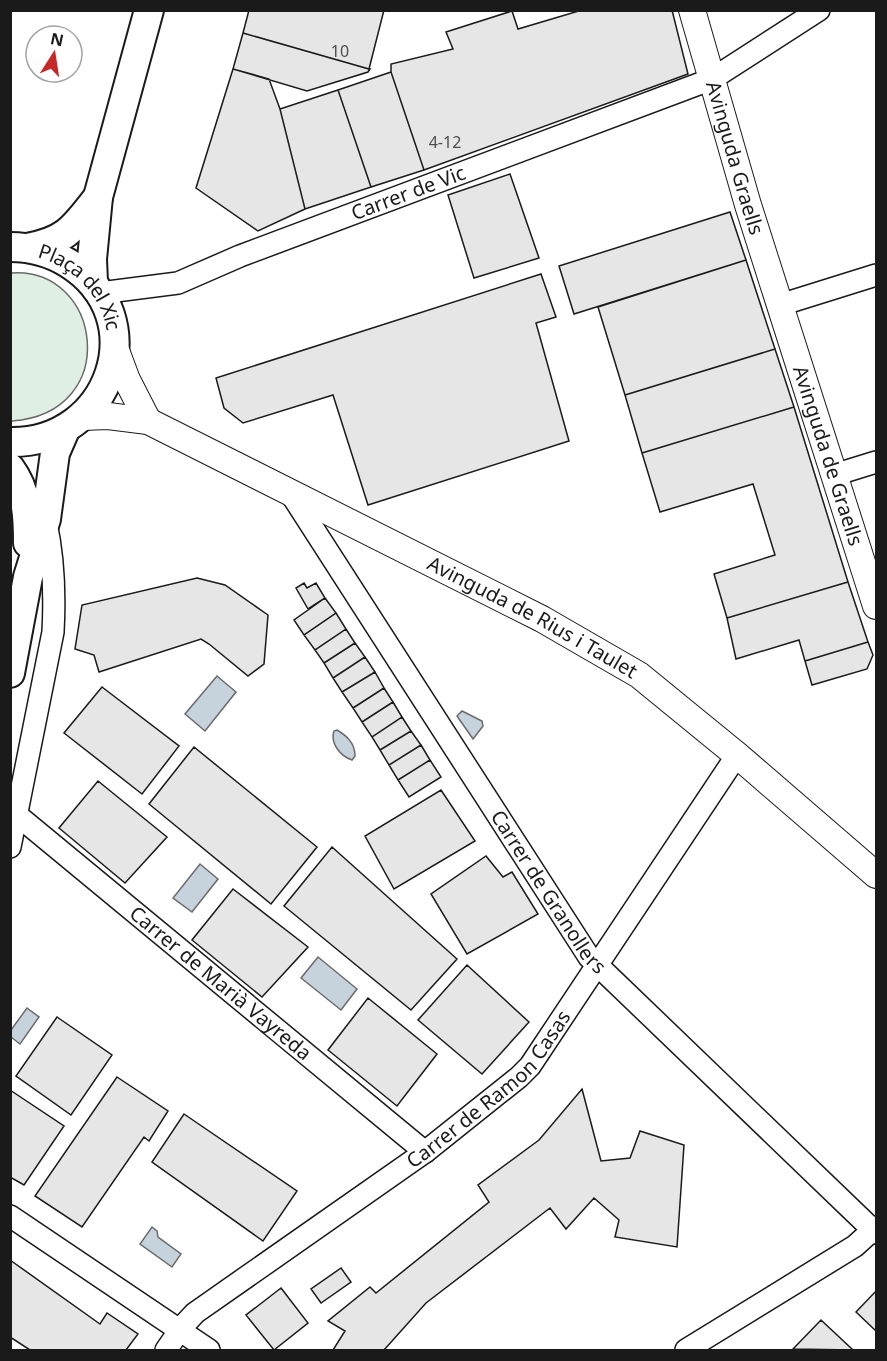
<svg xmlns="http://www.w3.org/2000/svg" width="887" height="1361" font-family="'Noto Sans',sans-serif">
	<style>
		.green { fill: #e0efe3; stroke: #6a6a6a; stroke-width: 1.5 }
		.water { fill: #c6d2dc; stroke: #6a6a6a; stroke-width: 1.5 }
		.building { fill: #e6e6e6; stroke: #1a1a1a; stroke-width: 1.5 }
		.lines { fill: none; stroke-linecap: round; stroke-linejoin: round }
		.minor-casing { stroke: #1a1a1a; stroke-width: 24 }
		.tertiary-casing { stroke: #1a1a1a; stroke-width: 28 }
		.secondary-casing { stroke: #1a1a1a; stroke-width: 32 }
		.minor { stroke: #fff; stroke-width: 21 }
		.tertiary { stroke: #fff; stroke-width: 26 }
		.secondary { stroke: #fff; stroke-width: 28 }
		.labels { text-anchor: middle; stroke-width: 4.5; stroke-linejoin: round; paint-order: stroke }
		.number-label { font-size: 16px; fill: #4d4d4d }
		.street-label { font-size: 20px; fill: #1a1a1a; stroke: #fff }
	</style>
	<rect width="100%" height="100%" fill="#fff"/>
	<path class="green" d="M11,273c91,-7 112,140 1,148h-2z"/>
	<path class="water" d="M217,676l19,16 -31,39 -20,-17z
		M462,711l20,10 1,5 -10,13 -16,-23z
		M337,730c10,6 18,13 18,26l-3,4c-12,-4 -22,-17 -18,-29z
		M200,864l18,15 -26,33 -19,-14z
		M318,957l39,32 -16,21 -40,-32z
		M27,1008l12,9 -19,27 -9,-7v-7z
		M152,1227l5,4 1,6 23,17 -9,13 -32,-23z"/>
	<path class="building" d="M249,10h135l-15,59 -126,-36z
		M582,10h90l16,64 -264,96 -33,-98v-8l62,-15 -7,-17 66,-21 6,18z
		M243,33l126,36h1l-2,3 -61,19 -74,-22z
		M233,69l36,10 11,30 25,100 -47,22 -62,-43z
		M391,72l33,98 -53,17 -33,-97z
		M338,90l33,97 -66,22 -25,-100z
		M510,174l29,84 -65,20 -26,-83z
		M730,212l16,48 -172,54 -15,-48z
		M746,260l29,89 -150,46 -27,-88z
		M541,274l15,43 -20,6 33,118 -201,64 -35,-110 -90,28 -19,-15 -8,-30z
		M775,349l19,58 -152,46 -17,-58z
		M794,407l54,175 -121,36 -13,-44 61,-19 -22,-71 -93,28 -18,-59z
		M197,578l28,7 43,30 -4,49 -16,12 -39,-32 -8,-5 -102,33 -5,-17 -19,-6 7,-44z
		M848,582l20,60 -63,19 -6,-21 -63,19 -9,-41z
		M304,583l3,5 9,-5 9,15 -17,11 -12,-21z
		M325,598l11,15 -32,22 -10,-15z
		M336,613l10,16 -31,21 -11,-15z
		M346,629l9,14 -31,20 -9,-13z
		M868,642l5,13 -6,14 -55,16 -7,-24z
		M355,643l10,14 -32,21 -9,-15z
		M365,657l10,15 -33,20 -9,-14z
		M375,672l9,16 -31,20 -11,-16z
		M102,687l77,59 -37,48 -78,-61z
		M384,688l9,14 -31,20 -9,-14z
		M393,702l9,15 -30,20 -10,-15z
		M402,717l9,14 -31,19 -8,-13z
		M411,731l10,14 -32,20 -9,-15z
		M421,745l9,15 -32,20 -9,-15z
		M194,747l123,100 -46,57 -122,-100z
		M430,760l11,17 -32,20 -11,-17z
		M98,781l69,56 -42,46 -66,-55z
		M441,790l34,51 -81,48 -29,-53z
		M332,847l125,112 -46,51 -127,-104z
		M486,856l17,21 9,-5 26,42 -71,40 -36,-60z
		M233,889l75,58 -46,50 -70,-57z
		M467,965l62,57 -47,52 -64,-54z
		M368,998l69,56 -40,52 -69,-56z
		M57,1017l55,38 -41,60 -55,-39z
		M117,1077l51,34 -19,30 -5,-4 -62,90 -47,-31z
		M582,1089l19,72 29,-3 10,-27 44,14 -7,102 -62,-10 4,-17 -25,-22 -28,31 -16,-21 -124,95 -42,47h-51l12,-19 -17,-10 42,-34 6,6 113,-91 -11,-17 61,-45z
		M10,1090l54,36 -40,59 -14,-8z
		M184,1114l113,77 -34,50 -111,-79z
		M10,1260l90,64 7,-11 31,21 -12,16h-96l-20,-13z
		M341,1268l10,14 -30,21 -10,-14z
		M281,1288l27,35 -34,27 -28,-35z
		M876,1291v40l-20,-19z
		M821,1320l32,30 -60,-1z"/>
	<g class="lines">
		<defs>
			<g id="minor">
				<path id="s1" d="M100,293l78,-10 62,-27 472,-177 107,-69"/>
				<path d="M780,305l96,-30"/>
				<path d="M834,475l42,-13"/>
				<path id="s2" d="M291,494l298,463 287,276"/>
				<path id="s3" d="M17,815l408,337"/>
				<path d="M10,847l43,-215c2,-37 1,-73 -7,-109"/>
				<path d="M10,1216l199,134"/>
				<path id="s4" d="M166,1350l16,-23 13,-14 230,-161 94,-75 11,-11 207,-311"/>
				<path d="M686,1350l169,-104 21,-19"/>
			</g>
			<g id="tertiary">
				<path id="s5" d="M692,10l56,195 128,401"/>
				<path d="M114,345l13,35 21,41"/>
				<path id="s6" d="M82,417l26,-1 40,5 394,198 97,56 98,80 139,120"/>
			</g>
			<g id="secondary">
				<path id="s7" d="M10,247c21,0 40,5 58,16 87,54 43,181 -58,179"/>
				<path d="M27,248c39,-7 47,-20 71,-51"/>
				<path d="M96,288l-3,-6 -1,-23 6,-62 51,-187"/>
				<path d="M10,468c17,23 18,47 18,75"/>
				<path d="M10,673l18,-96 18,-58 9,-66 10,-23"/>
			</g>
		</defs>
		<use href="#minor" class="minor-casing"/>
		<use href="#tertiary" class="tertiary-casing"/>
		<use href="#secondary" class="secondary-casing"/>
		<use href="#minor" class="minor"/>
		<use href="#tertiary" class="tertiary"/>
		<use href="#secondary" class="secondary"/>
	</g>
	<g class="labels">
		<g class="number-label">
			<text x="340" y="57">10</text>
			<text x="445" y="148">4-12</text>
		</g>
		<g class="street-label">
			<text dy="7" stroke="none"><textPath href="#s5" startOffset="154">Avinguda Graells</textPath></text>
			<text dy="7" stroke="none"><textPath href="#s1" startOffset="326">Carrer de Vic</textPath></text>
			<text dy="7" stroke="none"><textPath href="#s7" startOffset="87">Plaça del Xic</textPath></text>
			<text dy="7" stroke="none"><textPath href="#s5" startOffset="466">Avinguda de Graells</textPath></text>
			<text dy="7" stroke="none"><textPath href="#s6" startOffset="498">Avinguda de Rius i Taulet</textPath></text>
			<text dy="7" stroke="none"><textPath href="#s2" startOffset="474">Carrer de Granollers</textPath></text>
			<text dy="7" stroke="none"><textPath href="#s3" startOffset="264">Carrer de Marià Vayreda</textPath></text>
			<text dy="7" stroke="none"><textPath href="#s4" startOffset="418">Carrer de Ramon Casas</textPath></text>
		</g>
	</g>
	<rect width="887" height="1361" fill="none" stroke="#1a1a1a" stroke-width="24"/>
	<g transform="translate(54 54) rotate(12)"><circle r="28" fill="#ffffff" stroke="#a3a3a3" stroke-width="1.5"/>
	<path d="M0-4.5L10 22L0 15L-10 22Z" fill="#c62828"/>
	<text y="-9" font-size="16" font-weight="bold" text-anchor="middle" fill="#1a1a1a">N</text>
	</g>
</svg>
